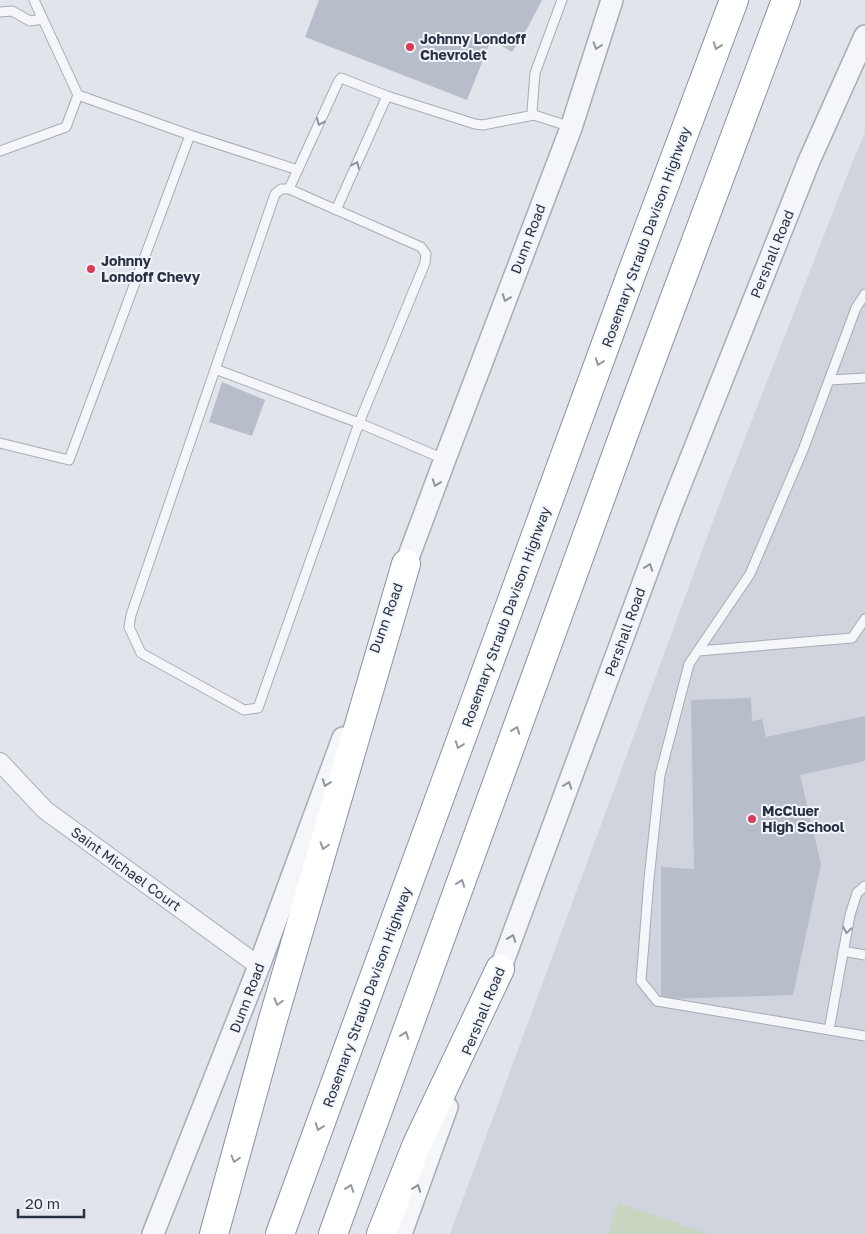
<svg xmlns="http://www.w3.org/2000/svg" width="865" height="1234" font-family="'Golos Text',sans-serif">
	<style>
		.built { fill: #cfd4dd }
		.green { fill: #c7d5c1 }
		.building { fill: #b8bec9 }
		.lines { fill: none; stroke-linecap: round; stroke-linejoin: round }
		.service-casing { stroke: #a6acb6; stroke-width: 11 }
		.minor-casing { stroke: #a6acb6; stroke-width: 20 }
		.tertiary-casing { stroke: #a6acb6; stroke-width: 24 }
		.motorway-casing { stroke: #8792a2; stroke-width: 30 }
		.service { stroke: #f4f6f9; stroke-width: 9 }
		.minor { stroke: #f4f6f9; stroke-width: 18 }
		.tertiary { stroke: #f4f6f9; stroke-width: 21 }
		.motorway { stroke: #fff; stroke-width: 28 }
		.oneway { stroke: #8e949e }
		.oneway2 { stroke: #9498a2 }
		.poi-dot { fill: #d83d57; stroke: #f1f4f8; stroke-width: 2 }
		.labels { text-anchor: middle; stroke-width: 4; stroke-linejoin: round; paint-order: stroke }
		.poi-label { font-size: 14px; font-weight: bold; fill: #283244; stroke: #f1f4f8; text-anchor: start }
		.street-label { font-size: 14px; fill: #283244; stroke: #f1f4f8 }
	</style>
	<rect width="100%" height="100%" fill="#e1e5eb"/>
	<path class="built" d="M865,133v1101h-415l269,-729 135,-347z"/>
	<path class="green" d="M618,1203l91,31h-101z"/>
	<path class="building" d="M319,0h223l-14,27 -16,25 -21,-12 -24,60 -162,-63z
		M222,382l43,18 -13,36 -43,-14z
		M751,698l1,23 10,-2 4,18 99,-21v45l-65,14 21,89 -28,131 -132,4v-132l33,2 -3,-169z"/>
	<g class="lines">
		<defs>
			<path id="service" d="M34,0l44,95
				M0,12l12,-1 18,10 13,-2
				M534,115l-2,-4 3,-38 27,-73
				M0,151l66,-24 12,-32 112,40
				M281,189h8l132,58 5,7 -1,9 -66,160 -101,285 -14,2 -103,-57 -12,-26 2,-12 144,-421z
				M289,189l49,-107 3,-4 46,18 88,28 8,1 51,-10 37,12
				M336,210l51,-114
				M865,294l-9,14 -53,142 -53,124 -61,90 -29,111 -11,104 -8,102 16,20 208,35
				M215,369l144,54 85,36
				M829,380l36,-2
				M0,443l69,17 121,-325 108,35
				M698,651l154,-13 13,-19
				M843,951l22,4
				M829,1030l21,-115 7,-22 8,-7"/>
			<path id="minor" d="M0,762l45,48 214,156"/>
			<path id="tertiary" d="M401,577l44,-118 126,-331 41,-128
				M495,983l174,-470 140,-352 56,-125
				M153,1234l106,-268 84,-228
				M401,1234l46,-127"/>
			<path id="motorway" d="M214,1234l58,-211 134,-459
				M280,1234l351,-959 103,-275
				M333,1234l296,-814 157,-420
				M381,1234l36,-90 83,-175"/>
		</defs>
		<use href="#service" class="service-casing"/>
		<use href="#minor" class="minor-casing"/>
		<use href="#tertiary" class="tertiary-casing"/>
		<use href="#motorway" class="motorway-casing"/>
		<use href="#service" class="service"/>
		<use href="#minor" class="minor"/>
		<use href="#tertiary" class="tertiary"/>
		<use href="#motorway" class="motorway"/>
	</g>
	<defs><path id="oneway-chevron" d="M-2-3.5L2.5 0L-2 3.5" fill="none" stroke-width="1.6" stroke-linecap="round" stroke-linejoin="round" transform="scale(1.25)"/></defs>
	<g class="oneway">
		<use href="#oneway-chevron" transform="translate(597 46) rotate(108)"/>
		<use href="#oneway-chevron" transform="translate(320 122) rotate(114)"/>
		<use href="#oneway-chevron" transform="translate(356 165) rotate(-66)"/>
		<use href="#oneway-chevron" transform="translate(506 298) rotate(111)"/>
		<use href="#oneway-chevron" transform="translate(436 483) rotate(110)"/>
		<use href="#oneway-chevron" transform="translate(649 567) rotate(-70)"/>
		<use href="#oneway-chevron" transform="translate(326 783) rotate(110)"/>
		<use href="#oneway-chevron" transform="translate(568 785) rotate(-70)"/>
		<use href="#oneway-chevron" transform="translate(847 930) rotate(100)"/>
		<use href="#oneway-chevron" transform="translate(512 938) rotate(-70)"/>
		<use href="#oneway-chevron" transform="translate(417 1188) rotate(-70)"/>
	</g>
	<g class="oneway2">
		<use href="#oneway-chevron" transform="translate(717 46) rotate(110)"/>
		<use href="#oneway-chevron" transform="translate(599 362) rotate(110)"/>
		<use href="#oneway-chevron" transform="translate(516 730) rotate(-70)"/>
		<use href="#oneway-chevron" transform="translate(459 745) rotate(110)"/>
		<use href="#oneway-chevron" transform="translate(324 846) rotate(106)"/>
		<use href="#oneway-chevron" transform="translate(461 883) rotate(-70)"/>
		<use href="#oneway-chevron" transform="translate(278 1002) rotate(106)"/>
		<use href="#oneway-chevron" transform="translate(405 1035) rotate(-70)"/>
		<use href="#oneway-chevron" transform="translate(319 1127) rotate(110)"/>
		<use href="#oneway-chevron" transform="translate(235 1159) rotate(105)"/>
		<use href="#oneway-chevron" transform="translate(350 1188) rotate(-70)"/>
	</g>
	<g class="poi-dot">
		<circle cx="410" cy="47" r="5"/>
		<circle cx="91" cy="269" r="5"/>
		<circle cx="752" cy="819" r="5"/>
	</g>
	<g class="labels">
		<g class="poi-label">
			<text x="420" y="44">Johnny Londoff<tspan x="420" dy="16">Chevrolet</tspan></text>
			<text x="101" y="266">Johnny<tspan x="101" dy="16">Londoff Chevy</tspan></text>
			<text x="762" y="816">McCluer<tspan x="762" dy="16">High School</tspan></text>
		</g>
		<g class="street-label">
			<text transform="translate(646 237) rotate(-70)" y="5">Rosemary Straub Davison Highway</text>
			<text transform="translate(528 239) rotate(-69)" y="5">Dunn Road</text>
			<text transform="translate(772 254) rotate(-68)" y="5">Pershall Road</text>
			<text transform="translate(506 617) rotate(-70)" y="5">Rosemary Straub Davison Highway</text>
			<text transform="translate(386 618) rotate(-70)" y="5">Dunn Road</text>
			<text transform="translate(625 632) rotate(-70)" y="5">Pershall Road</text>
			<text transform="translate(126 869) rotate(36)" y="5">Saint Michael Court</text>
			<text transform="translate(367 997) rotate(-70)" y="5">Rosemary Straub Davison Highway</text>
			<text transform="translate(247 998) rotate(-69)" y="5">Dunn Road</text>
			<text transform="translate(483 1011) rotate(-68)" y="5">Pershall Road</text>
		</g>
	</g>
	<path d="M18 1209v8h66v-8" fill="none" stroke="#283244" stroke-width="2.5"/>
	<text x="25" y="1209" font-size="15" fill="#283244" stroke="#f1f4f8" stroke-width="4" paint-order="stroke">20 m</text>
</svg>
